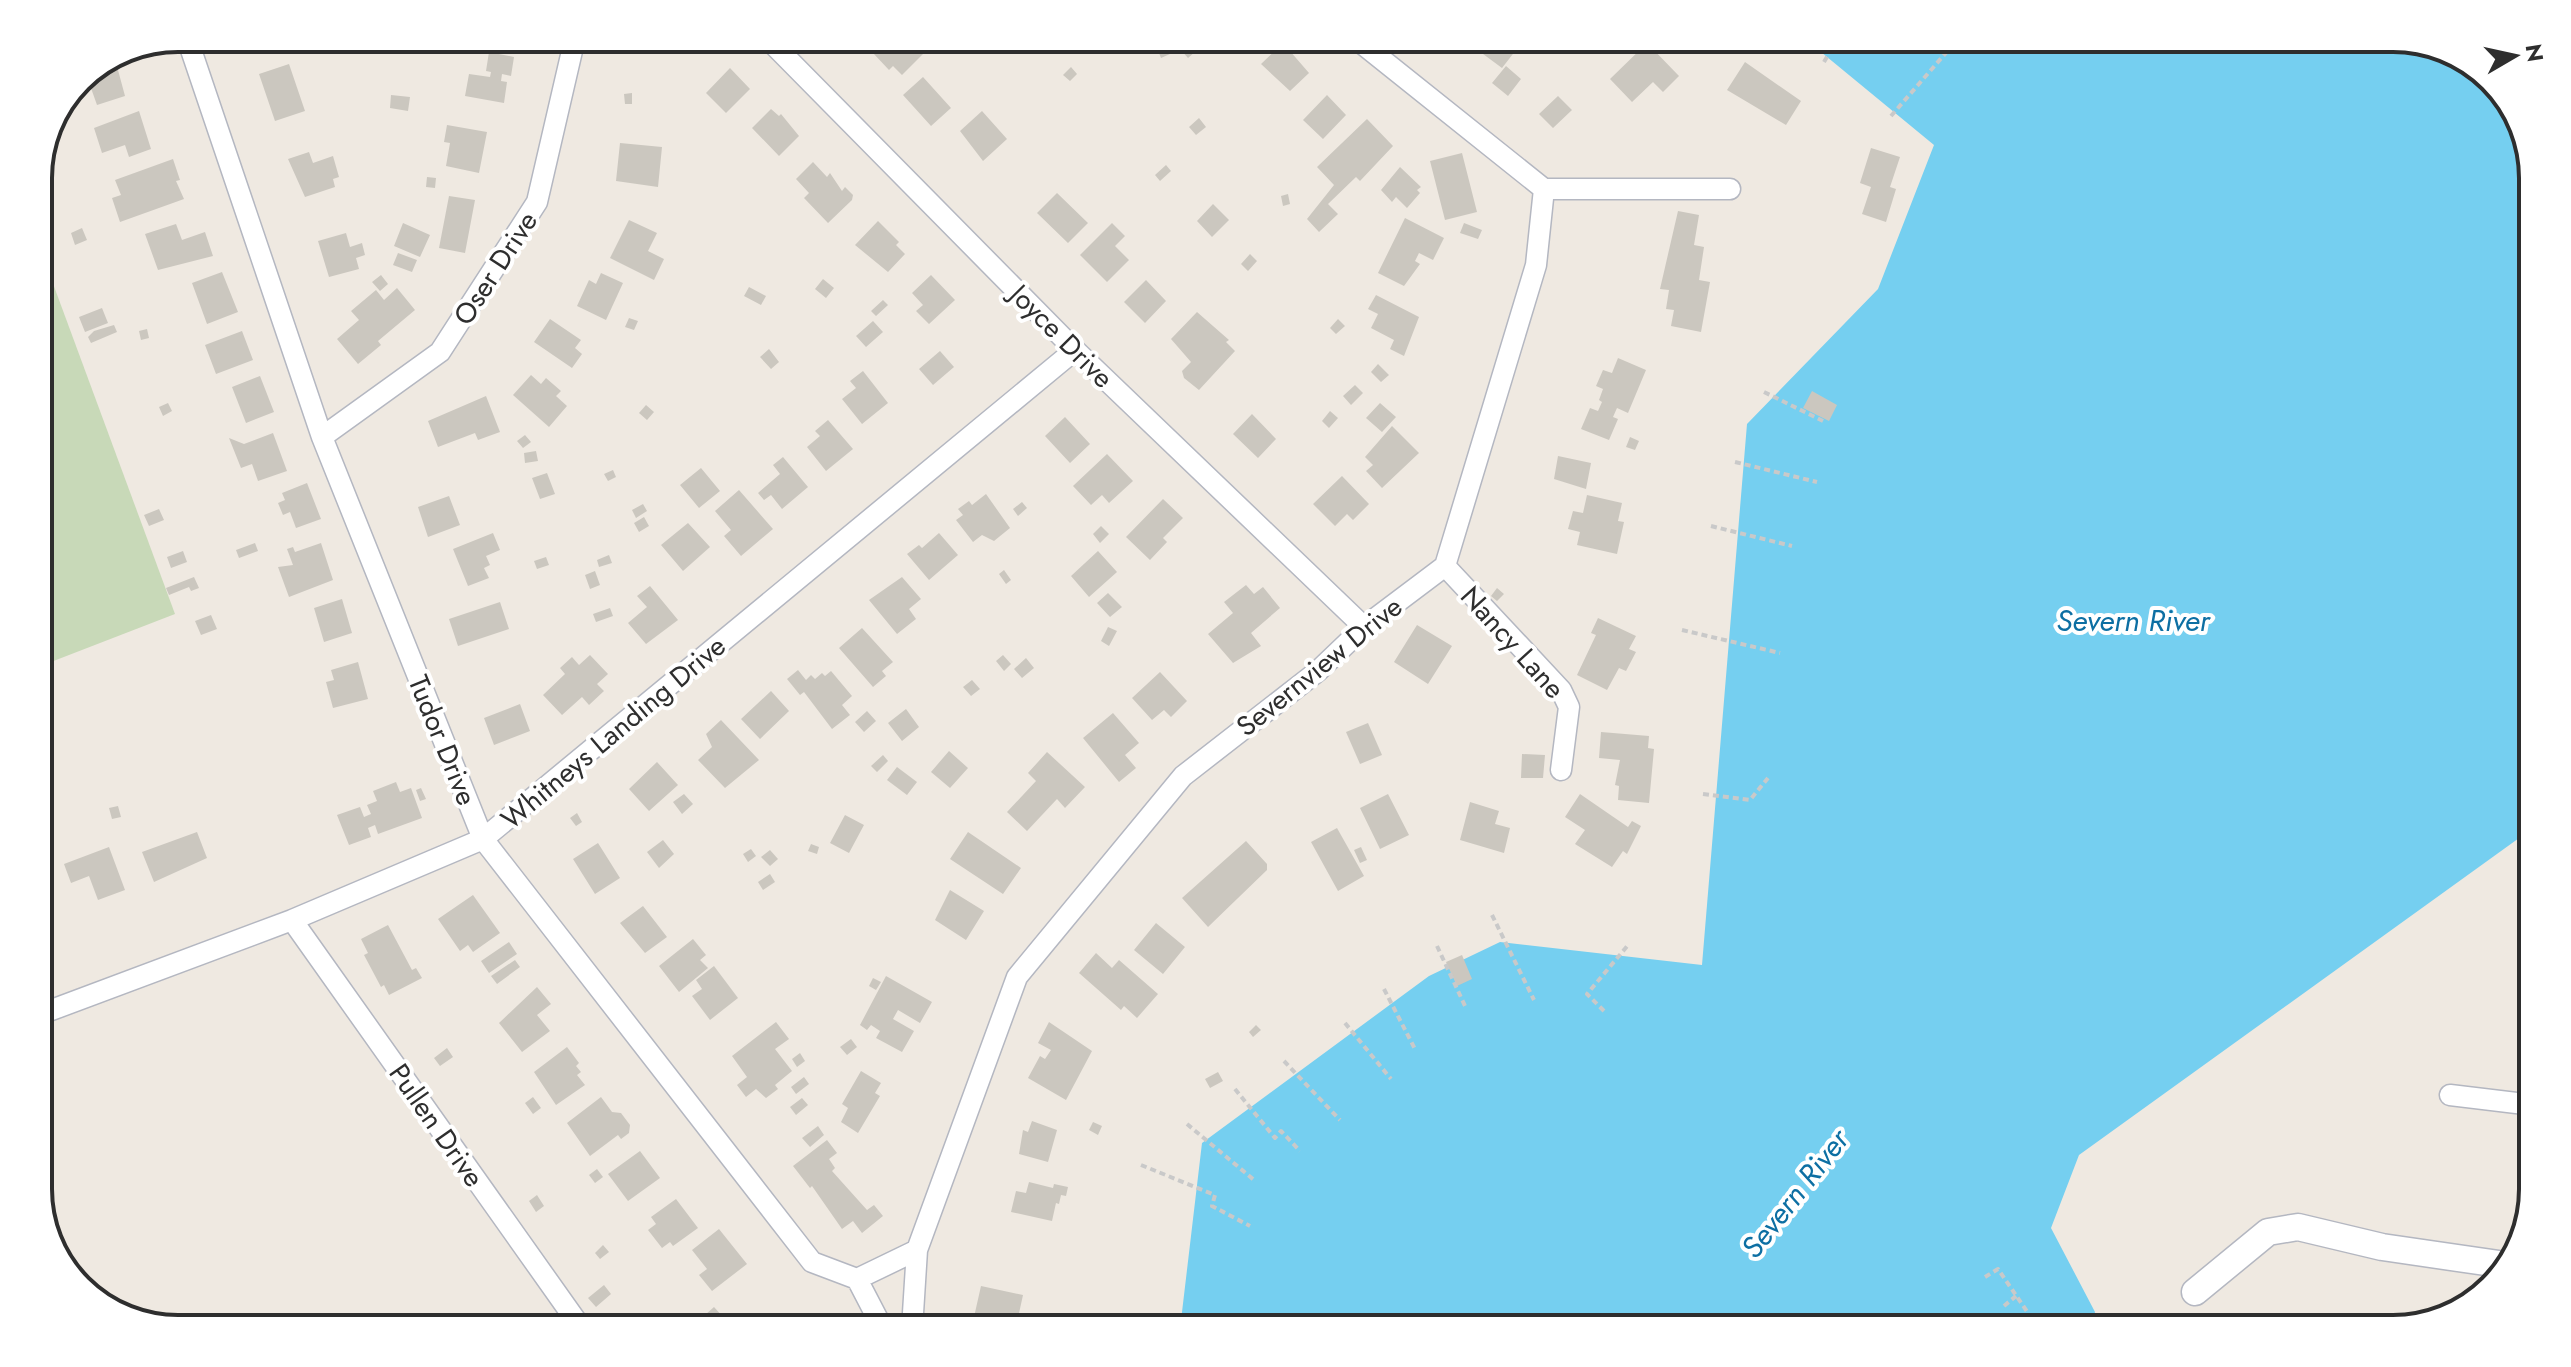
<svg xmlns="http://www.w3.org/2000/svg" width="2571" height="1367" font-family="Jost,sans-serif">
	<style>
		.cemetery { fill: #c8d9b8 }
		.water { fill: #75cff0 }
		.building { fill: #cbc7bf }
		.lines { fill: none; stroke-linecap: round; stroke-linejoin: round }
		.minor-casing { stroke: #b4b7c1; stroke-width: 23 }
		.tertiary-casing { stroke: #b4b7c1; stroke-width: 29 }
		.path { stroke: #c9c9c9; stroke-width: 4; stroke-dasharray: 6 4; stroke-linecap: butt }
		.minor { stroke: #fff; stroke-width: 20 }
		.tertiary { stroke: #fff; stroke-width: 26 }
		.labels { text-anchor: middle; stroke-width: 8; stroke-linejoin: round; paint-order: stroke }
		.street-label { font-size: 28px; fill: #2e2e2e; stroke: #fff }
		.water-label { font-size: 30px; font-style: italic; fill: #0d6fa3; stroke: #fff }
		.rim { fill: none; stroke: #2e2e2e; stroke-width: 4 }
	</style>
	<rect width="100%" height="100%" fill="#efe9e1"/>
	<path class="cemetery" d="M38,243l137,371 -137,53z"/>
	<path class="water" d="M1804,38h589l62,15 55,48 23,69v658l-454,327 -28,73 44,84 -3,17h-912l22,-186 227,-167 71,-34 202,23 45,-541 131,-135 56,-144z"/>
	<path class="building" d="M277,38h21l-18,7z
		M347,38l2,8 -10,4 -4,-10z
		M502,38h27l-1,7z
		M666,38h18l-9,9z
		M888,38h33l9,9 -28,28 -9,-9 -4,4 -16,-17z
		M1192,38l11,7 -15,13 -8,-9z
		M1232,38h29l-14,14z
		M1489,38h31l3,3 -21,27 -23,-17z
		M1283,43l26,30 -19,18 -29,-27z
		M1647,43l32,33 -16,16 -10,-10 -21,20 -22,-23z
		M1166,45l4,9 -9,4 -4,-10z
		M489,52l25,5 -3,19 -9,-2 -1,7 6,1 -3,21 -39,-7 4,-22 21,3 1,-5 -5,-1z
		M115,59l10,37 -28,9 -11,-31z
		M1745,62l56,39 -15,24 -59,-35z
		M289,64l16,47 -30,10 -16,-47z
		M1506,66l15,13 -13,17 -16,-13z
		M1071,67l6,7 -7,7 -7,-6z
		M730,68l20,21 -24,24 -20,-20z
		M923,77l28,31 -20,18 -28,-31z
		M632,93v11h-7l-1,-10z
		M391,95l19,2 -2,14 -18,-3z
		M1327,95l19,20 -23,24 -20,-19z
		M1558,96l14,14 -19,18 -14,-14z
		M771,109l8,7 2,-2 18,22 -20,20 -27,-28z
		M139,111l12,38 -22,8 -4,-12 -23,8 -8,-25z
		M982,111l25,28 -24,22 -23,-30z
		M1199,118l7,9 -10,8 -7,-8z
		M1367,119l26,27 -33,35 -4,-4 -28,27 10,10 -19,18 -12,-13 27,-34 -17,-18z
		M447,125l40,7 -8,41 -33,-7 4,-23 -6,-1z
		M620,143l42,4 -4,40 -42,-6z
		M1871,148l29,9 -10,30 6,2 -10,33 -24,-8 9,-27 -11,-4z
		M309,152l4,11 20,-7 6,21 -6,2 2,8 -30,10 -17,-38z
		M1462,153l15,59 -32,8 -15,-59z
		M173,159l7,21 -4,1 8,18 -64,23 -8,-24 9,-3 -6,-15z
		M813,162l14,15 3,-4 12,18 3,-4 8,8 -1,5 -24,23 -24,-25 5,-5 -13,-14z
		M1166,165l5,6 -11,10 -5,-6z
		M1400,167l21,20 -4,3 3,3 -13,15 -11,-11 -4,5 -11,-12z
		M427,177l9,1 -1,10 -9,-1z
		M1057,193l31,30 -20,20 -31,-30z
		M1288,194l2,10 -7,2 -2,-10z
		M449,196l26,4 -10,53 -26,-5z
		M1213,204l16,16 -17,17 -15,-16z
		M1678,211l21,4 -5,30 10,2 -5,33 11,2 -9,50 -30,-6 3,-16 -8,-1 3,-19 -9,-1z
		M1405,218l39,20 -11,22 -14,-7 -4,8 5,3 -16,22 -26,-13z
		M629,220l28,13 -9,18 16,8 -10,21 -44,-22z
		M878,221l21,21 -3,3 9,9 -17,18 -33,-27z
		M403,223l27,12 -10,22 -26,-11z
		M1112,223l13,13 -10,10 14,14 -22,22 -27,-27z
		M1464,223l18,7 -4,9 -18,-6z
		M176,224l6,16 23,-8 8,24 -55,14 -13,-36z
		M82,228l5,12 -12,5 -4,-12z
		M346,233l4,14 12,-4 3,12 -9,3 3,11 -30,8 -11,-36z
		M398,253l19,7 -5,12 -19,-7z
		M1250,254l7,7 -9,10 -7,-7z
		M222,272l16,40 -31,12 -15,-41z
		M601,273l22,10 -17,37 -29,-14 12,-26 7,4z
		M381,275l7,9 -8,7 -8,-9z
		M931,275l24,25 -26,24 -13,-13 7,-6 -11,-12z
		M823,279l11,9 -8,10 -11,-9z
		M1146,280l20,21 -21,22 -21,-21z
		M749,287l17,9 -5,9 -17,-9z
		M397,288l18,22 -37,31 3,4 -23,19 -21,-25 22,-19 -8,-9 25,-21 8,10z
		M1376,295l43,22 -15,39 -14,-7 4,-9 -23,-12 7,-14 -10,-5z
		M883,300l5,5 -12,11 -5,-5z
		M102,308l6,15 -23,9 -6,-15z
		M1197,312l32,28 -3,2 9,9 -36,39 -15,-12 -2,-7 9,-9 -20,-23z
		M629,318l9,3 -4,9 -9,-3z
		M550,319l31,21 -6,8 7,6 -10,14 -38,-26z
		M1338,319l7,7 -9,8 -6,-6z
		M873,321l10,11 -17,15 -10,-11z
		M114,325l3,7 -26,11 -3,-6 6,-6z
		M147,329l2,9 -8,2 -2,-9z
		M242,331l11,29 -37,14 -11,-29z
		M769,349l10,13 -8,7 -11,-12z
		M940,351l14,16 -21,18 -14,-16z
		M1618,358l28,12 -18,43 -11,-5 -4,9 5,2 -9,21 -28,-11 9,-21 8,3 4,-9 -3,-2 4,-11 -7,-3 7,-16 9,3z
		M1378,364l11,11 -8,7 -10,-10z
		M863,371l25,32 -26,21 -20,-25 14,-11 -6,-7z
		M531,375l10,9 5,-6 15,13 -5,5 11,10 -18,21 -36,-32z
		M260,376l14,36 -28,11 -14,-36z
		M1355,385l8,8 -12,12 -8,-9z
		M1812,391l25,14 -8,16 -26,-13z
		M486,396l14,36 -22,8 -3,-7 -37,14 -10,-26z
		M168,403l4,8 -9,5 -4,-9z
		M1380,403l16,14 -14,15 -16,-14z
		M646,405l8,7 -7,8 -8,-7z
		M1330,411l8,7 -9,10 -7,-7z
		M1252,414l24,25 -18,19 -25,-24z
		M1065,417l25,27 -20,19 -25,-27z
		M828,420l25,29 -27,22 -19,-24 13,-11 -5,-5z
		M1392,426l27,27 -37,35 -16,-17 7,-6 -8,-8z
		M273,433l14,38 -29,10 -6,-17 -11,4 -12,-30 15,6z
		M525,435l6,7 -8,6 -6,-7z
		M1630,437l9,4 -4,9 -9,-3z
		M536,451l2,10 -13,2 -1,-10z
		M1107,454l26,27 -24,22 -7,-8 -11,10 -18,-19z
		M1558,456l33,7 -5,26 -32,-10z
		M783,457l25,30 -26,22 -11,-14 -7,5 -6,-7 22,-19 -7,-9z
		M701,468l19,23 -21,17 -19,-23z
		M613,470l3,7 -8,4 -4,-7z
		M547,473l8,21 -15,5 -8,-21z
		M1342,476l27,28 -16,16 -6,-6 -12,12 -22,-22z
		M307,483l14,36 -25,9 -6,-16 -7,3 -5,-12 7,-3 -3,-7z
		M739,490l34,39 -32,27 -17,-20 7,-6 -16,-19z
		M986,494l24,34 -16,13 -12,-6 -9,7 -17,-22 7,-5 -5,-6 11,-8 3,4z
		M1587,495l35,8 -4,18 6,1 -7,32 -40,-9 3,-13 -12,-3 5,-18 10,2z
		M449,496l11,29 -32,12 -10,-30z
		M1163,499l20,19 -20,20 4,4 -17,18 -24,-23z
		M1022,502l5,6 -9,8 -5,-7z
		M643,504l4,7 -11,7 -4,-8z
		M159,509l5,11 -15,6 -5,-11z
		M644,517l5,9 -10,6 -5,-9z
		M688,523l22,24 -27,24 -22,-26z
		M1101,526l8,8 -9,9 -7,-9z
		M493,533l7,17 -14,6 4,9 -6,3 5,10 -21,8 -15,-37z
		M939,533l19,22 -29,25 -22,-26 12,-9 3,3z
		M255,543l3,8 -19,7 -3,-8z
		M321,543l12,37 -44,17 -11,-30 15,-2 -6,-16 6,-2 2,5z
		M183,551l4,11 -16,6 -4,-11z
		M1098,551l19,21 -28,25 -18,-21z
		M609,555l3,8 -13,4 -2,-7z
		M546,557l3,8 -12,4 -3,-8z
		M1004,570l7,10 -5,4 -7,-10z
		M595,571l5,14 -10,4 -5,-14z
		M194,577l5,11 -8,3 -2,-4 -20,8 -3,-7z
		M902,577l19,22 -12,10 7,10 -19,15 -28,-34z
		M1246,585l8,9 9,-7 17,21 -29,25 10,13 -28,17 -25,-29 25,-21 -9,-11z
		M650,586l28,34 -32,24 -18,-21 19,-16 -10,-11z
		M1497,588l7,6 -7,7 -6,-5z
		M1108,593l14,14 -12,10 -13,-14z
		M342,599l10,34 -28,9 -10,-34z
		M500,602l9,27 -51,17 -9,-27z
		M610,608l3,8 -17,6 -3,-8z
		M211,615l6,14 -16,6 -6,-14z
		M1598,618l38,18 -7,13 7,3 -10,19 -7,-3 -12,22 -30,-15 19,-40 -5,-2z
		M1417,625l35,21 -24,38 -34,-22z
		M1108,627l9,4 -8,15 -8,-5z
		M862,628l31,34 -11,9 4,5 -13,11 -34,-39z
		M590,655l18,19 -11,10 7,7 -15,14 -7,-8 -20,18 -19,-20 22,-21 -5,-6 12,-11 7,8z
		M1003,655l8,9 -7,7 -8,-10z
		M1026,658l8,10 -12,10 -8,-9z
		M358,662l10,37 -35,9 -7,-26 8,-2 -3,-10z
		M798,670l8,10 5,-5 4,4 7,-6 3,3 6,-5 21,25 -10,9 8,10 -18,14 -28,-37 -4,3 -13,-16z
		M1160,672l27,29 -16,16 -7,-7 -12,10 -20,-22z
		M972,680l8,9 -9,7 -8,-9z
		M771,691l18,20 -29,28 -19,-20z
		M520,704l10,27 -36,14 -10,-27z
		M906,709l13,18 -17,14 -14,-18z
		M867,711l9,10 -12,11 -9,-10z
		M1113,713l26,30 -14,12 11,13 -17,14 -36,-44z
		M721,720l38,40 -34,28 -27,-28 14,-13 -6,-13z
		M1368,723l14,32 -22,9 -14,-32z
		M1601,732l48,4 -1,12 6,1 -5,54 -31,-3 1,-14 -4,-1 5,-25 -21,-2z
		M949,751l19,17 -18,20 -19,-16z
		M1047,752l38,35 -20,21 -8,-9 -30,32 -20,-19 29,-31 -8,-8z
		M1522,754l23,1 -2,23h-22z
		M883,755l5,6 -11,11 -6,-6z
		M657,762l21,23 -29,26 -20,-22z
		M897,767l20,15 -10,13 -20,-15z
		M396,782l4,10 11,-4 11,30 -44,16 -3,-9 -7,3 3,9 -22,8 -12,-30 23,-8 4,10 7,-3 -4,-9 10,-4 -4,-10z
		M421,788l5,11 -6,2 -4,-11z
		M684,794l9,10 -11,10 -9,-12z
		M1388,794l21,41 -29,14 -20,-41z
		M1580,794l48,33 4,-6 9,5 -14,28 -4,-3 -11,16 -37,-23 10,-14 -20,-13z
		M1470,802l29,9 -4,13 15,4 -6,25 -44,-13z
		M118,806l3,11 -9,2 -3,-11z
		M577,813l5,9 -6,4 -6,-8z
		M845,815l19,10 -15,28 -19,-10z
		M1337,828l27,48 -26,15 -27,-49z
		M197,832l10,26 -53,24 -12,-30z
		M968,832l53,36 -18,26 -53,-35z
		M663,840l11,14 -15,14 -12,-16z
		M1246,841l21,23v6l-59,57 -26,-29z
		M598,843l22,35 -25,16 -22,-35z
		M811,844l8,3 -2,7 -9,-3z
		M109,847l16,43 -27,10 -9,-24 -18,7 -7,-19z
		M1361,847l6,13 -7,3 -6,-13z
		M751,849l5,7 -8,6 -5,-8z
		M770,850l8,9 -8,7 -9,-9z
		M770,874l5,8 -12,8 -5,-8z
		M950,890l34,21 -18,29 -31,-20z
		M473,895l27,38 -27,19 -5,-7 -8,6 -22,-32z
		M643,906l24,31 -22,16 -25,-30z
		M1156,923l29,24 -22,27 -29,-24z
		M388,925l24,45 4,-2 6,10 -33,17 -5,-10 -3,2 -17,-32 4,-2 -7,-14z
		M693,939l13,16 -6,5 8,8 -29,24 -20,-26z
		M509,942l8,12 -28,19 -8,-12z
		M1096,953l16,15 7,-8 39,34 -21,24 -13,-12 -3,4 -42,-37z
		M1462,955l10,24 -15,7 -11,-24z
		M515,960l5,7 -23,17 -6,-8z
		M714,966l24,32 -28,22 -18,-24 10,-7 -6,-9z
		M886,976l46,26 -12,21 -22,-13 -5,9 21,12 -12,21 -26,-14 4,-7 -9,-6 -4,5 -7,-5z
		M873,978l8,4 -5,8 -7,-4z
		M537,987l14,17 -14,11 13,16 -28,21 -23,-29z
		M776,1022l13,17 -14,10 17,22 -17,14 3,4 -12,9 -10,-9 -10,8 -9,-12 10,-8 -15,-21z
		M1049,1022l43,29 -26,49 -38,-22 12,-22 5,3 6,-9 -13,-7z
		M1256,1025l5,5 -8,7 -4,-5z
		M851,1039l6,8 -10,8 -7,-8z
		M567,1047l12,16 -3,3 5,6 -4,3 8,10 -29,20 -22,-33z
		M447,1048l6,9 -13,9 -6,-8z
		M800,1053l5,8 -8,6 -5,-8z
		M861,1071l20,12 -6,10 5,3 -22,37 -17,-11 7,-14 -6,-4z
		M1218,1072l5,9 -13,7 -5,-9z
		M804,1077l5,7 -13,10 -5,-7z
		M533,1097l8,11 -8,6 -8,-11z
		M601,1097l11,15 9,1 9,12 -1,8 -8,6 -3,-4 -28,21 -23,-33z
		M802,1098l6,7 -12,10 -6,-8z
		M1032,1121l25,9 -9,32 -29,-8 4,-24 5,2z
		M1093,1122l9,4 -4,9 -9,-5z
		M818,1126l6,9 -14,12 -8,-9z
		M827,1140l10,13 -8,6 6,9 -3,3 35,39 7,-5 9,11 -21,17 -9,-12 -11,8 -30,-43 -2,2 -17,-22z
		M640,1151l20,27 -32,23 -20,-27z
		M597,1169l6,8 -8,6 -6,-8z
		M1029,1182l24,6 1,-4 14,3 -2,9 -5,-1 -2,9 -3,-1 -4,18 -41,-9 5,-21 10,2z
		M537,1195l7,11 -8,6 -7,-11z
		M676,1199l22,29 -25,18 -3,-4 -8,6 -14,-18 8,-6 -5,-7z
		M719,1229l28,35 -35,27 -13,-16 8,-6 -15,-19z
		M603,1245l6,7 -9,7 -5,-6z
		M604,1285l7,9 -15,13 -8,-9z
		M981,1286l42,9 -7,32 -42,-10z
		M714,1307l20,22h-45l16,-14z"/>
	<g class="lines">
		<defs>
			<path id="minor" d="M187,38l135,399 161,402 329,423 45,17 26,50
				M767,38l308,312 289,277
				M1544,189h186
				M322,437l118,-85 97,-150 38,-164
				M1445,566l116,124 8,17 -8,63
				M292,920l290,409
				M38,1015l254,-95 191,-81 592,-489
				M2450,1095l83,10
				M857,1279l60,-29 100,-273 166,-201 135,-105 46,-44 81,-61 91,-301 8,-76 -189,-151
				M912,1329l5,-79"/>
			<path id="tertiary" d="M2195,1292l73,-60 30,-5 84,20 124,18"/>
		</defs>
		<use href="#minor" class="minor-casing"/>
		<use href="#tertiary" class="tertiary-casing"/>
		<path class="path" d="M1824,62l14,-24
			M1891,116l60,-69
			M1764,392l59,29
			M1735,462l82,20
			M1711,526l81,20
			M1682,630l98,23
			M1703,794l47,6 18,-22
			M1492,915l42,85
			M1437,946l29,62
			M1384,989l32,62
			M1604,1011l-17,-17 42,-50
			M1345,1023l46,56
			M1284,1061l56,59
			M1235,1089l40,49 6,-7 19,20
			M1187,1124l67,56
			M1141,1165l74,30 -3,11 38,20
			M1985,1277l13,-8 41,60
			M2004,1306l12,-10
			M2022,1328l10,-9"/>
		<use href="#minor" class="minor"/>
		<use href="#tertiary" class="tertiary"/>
	</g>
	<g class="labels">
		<g class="street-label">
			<text transform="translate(495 268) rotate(-57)" y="10">Oser Drive</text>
			<text transform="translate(1062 336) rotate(45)" y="10">Joyce Drive</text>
			<text transform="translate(1513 642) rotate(48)" y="10">Nancy Lane</text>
			<text transform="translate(1319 666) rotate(-39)" y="10">Severnview Drive</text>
			<text transform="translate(613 732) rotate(-40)" y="10">Whitneys Landing Drive</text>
			<text transform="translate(443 740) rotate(68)" y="10">Tudor Drive</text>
			<text transform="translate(437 1125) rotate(55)" y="10">Pullen Drive</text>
		</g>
		<g class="water-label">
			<text x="2133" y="631">Severn River</text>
			<text transform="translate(1795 1194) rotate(-52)" y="10">Severn River</text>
		</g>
	</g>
	<path d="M0 0H2571V1367H0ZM178 52H2393A126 126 0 0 1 2519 178V1189A126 126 0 0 1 2393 1315H178A126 126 0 0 1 52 1189V178A126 126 0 0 1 178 52Z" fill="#fff" fill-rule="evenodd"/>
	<path class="rim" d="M178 52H2393A126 126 0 0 1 2519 178V1189A126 126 0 0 1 2393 1315H178A126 126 0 0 1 52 1189V178A126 126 0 0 1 178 52Z"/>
	<g transform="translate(2515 56) rotate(81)" stroke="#ffffff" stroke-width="6" paint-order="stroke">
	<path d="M0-6L14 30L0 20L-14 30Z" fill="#2e2e2e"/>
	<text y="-12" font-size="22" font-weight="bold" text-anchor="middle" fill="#2e2e2e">N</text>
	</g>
</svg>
